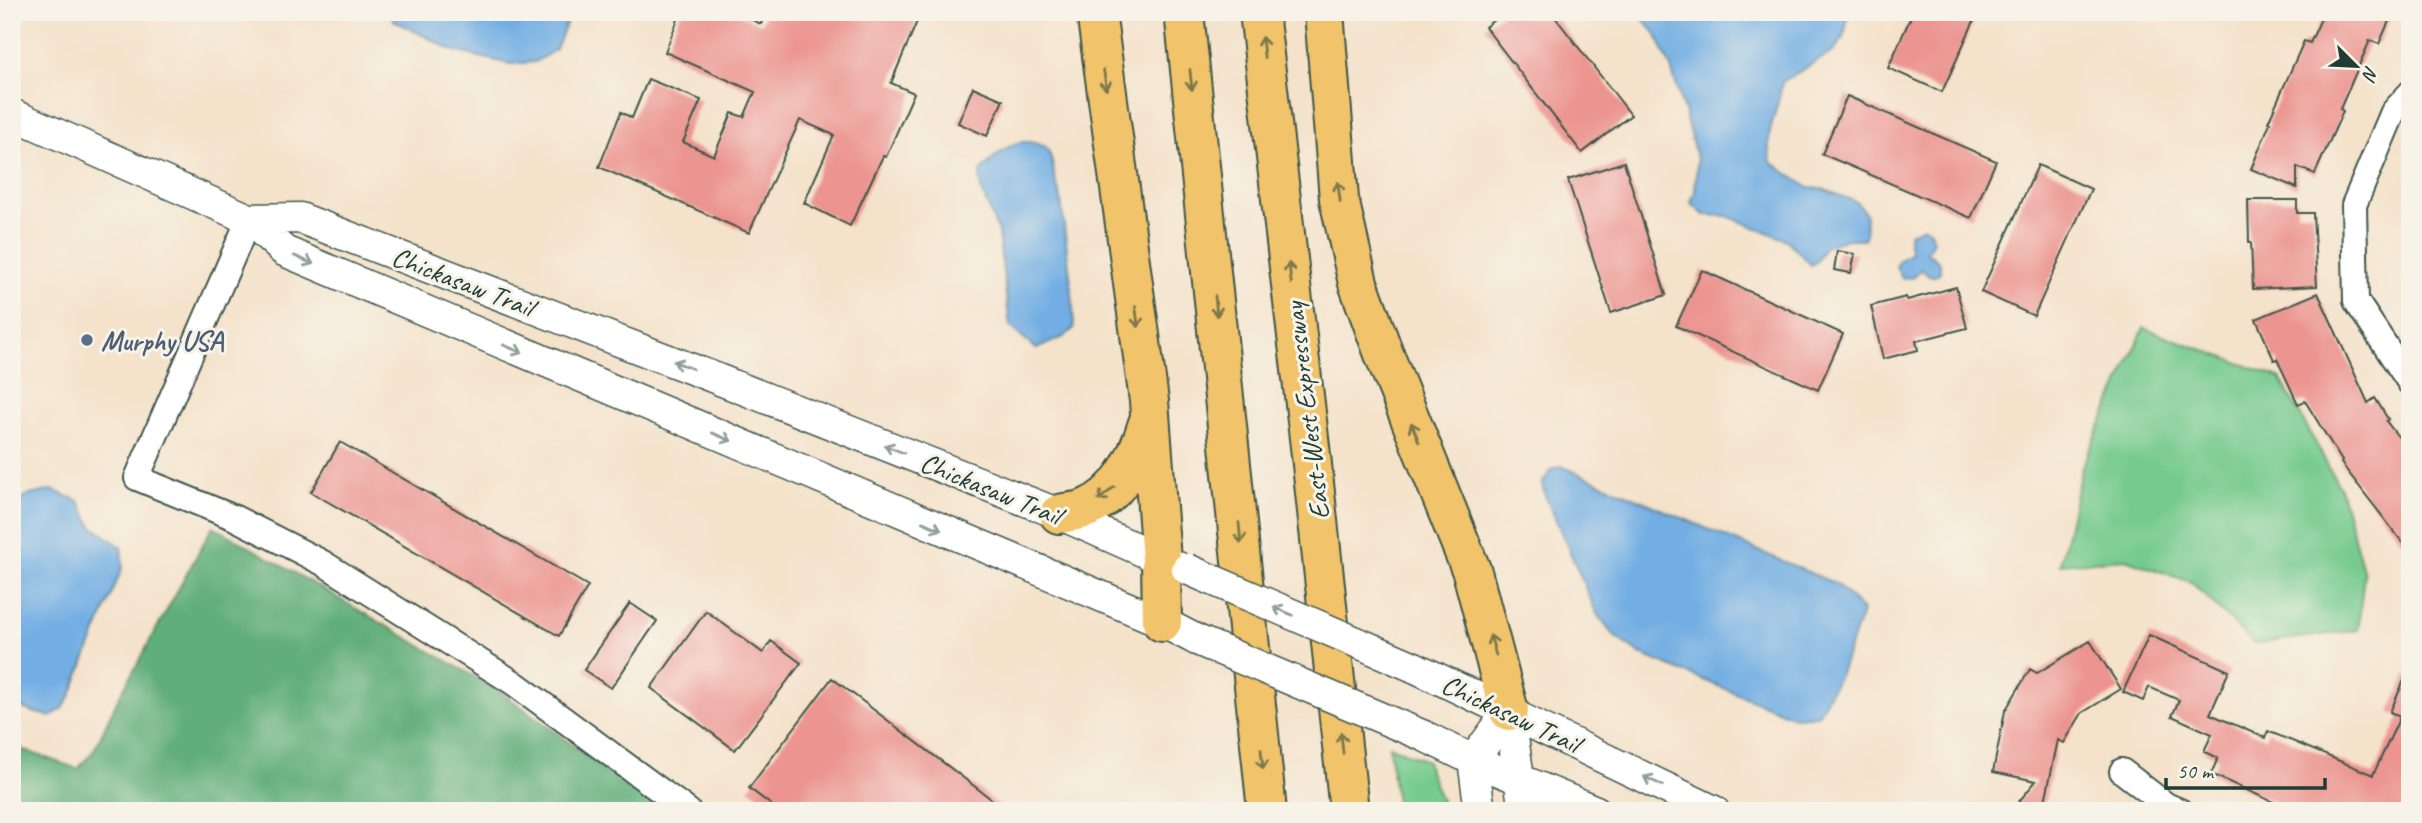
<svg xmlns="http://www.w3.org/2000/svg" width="2422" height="823" font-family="Caveat,sans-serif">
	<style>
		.green { fill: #76ca8e; stroke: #4a8461; stroke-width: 2 }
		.forest { fill: #60ae79; stroke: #407656; stroke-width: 2 }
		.water { fill: #72aee3; stroke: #48768c; stroke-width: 2 }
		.building { fill: #ec9490 }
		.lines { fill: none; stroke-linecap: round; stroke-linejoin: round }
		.minor-casing { stroke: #3f564a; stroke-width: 28 }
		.tertiary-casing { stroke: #3f564a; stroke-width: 33 }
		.motorway-casing { stroke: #3f564a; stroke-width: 42 }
		.minor { stroke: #fff; stroke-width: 24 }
		.tertiary { stroke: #fff; stroke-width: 30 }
		.motorway { stroke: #f1c36a; stroke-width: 38 }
		.tertiary-bridge-casing { stroke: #3f564a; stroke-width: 33; stroke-linecap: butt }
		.tertiary-bridge { stroke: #fff; stroke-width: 30 }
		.oneway { stroke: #7d794c }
		.oneway2 { stroke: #8f9e9a }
		.service-dot { fill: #5c6f8a; stroke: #f7f3e8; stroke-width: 2.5 }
		.labels { text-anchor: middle; stroke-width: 6; stroke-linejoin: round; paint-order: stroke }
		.street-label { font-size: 28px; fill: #1f3d34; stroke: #f7f3e8 }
		.service-label { font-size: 28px; font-weight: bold; fill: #4e5e75; stroke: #f7f3e8; text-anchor: start }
	</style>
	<rect width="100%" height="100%" fill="#f7f3e8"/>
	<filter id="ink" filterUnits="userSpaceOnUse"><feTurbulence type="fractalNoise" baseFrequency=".0143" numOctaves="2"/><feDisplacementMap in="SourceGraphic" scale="14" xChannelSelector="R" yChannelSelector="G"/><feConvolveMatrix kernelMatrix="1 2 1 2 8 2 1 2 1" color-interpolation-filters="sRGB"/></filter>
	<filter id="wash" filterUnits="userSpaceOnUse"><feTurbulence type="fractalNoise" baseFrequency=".00686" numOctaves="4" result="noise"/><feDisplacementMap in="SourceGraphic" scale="28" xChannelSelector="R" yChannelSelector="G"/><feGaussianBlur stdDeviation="1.57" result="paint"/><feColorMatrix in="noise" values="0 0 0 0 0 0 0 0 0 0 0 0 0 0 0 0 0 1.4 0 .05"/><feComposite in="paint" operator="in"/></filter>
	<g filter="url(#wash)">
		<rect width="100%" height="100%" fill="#f4e2ca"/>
		<path class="green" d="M2144,328l136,50 60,110 24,85 -6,57 -104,14 -63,-62 -66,-23 -65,5 22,-97z
			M1389,746l38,15 2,10 16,40h-48z"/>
		<path class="forest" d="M213,526l288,166 161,119h-650v-65l66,23 16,-19 23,-49z"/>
		<path class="water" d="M391,12h180l-15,37 -21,13 -25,2 -56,-13 -61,-31z
			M1637,12h212l-5,24 -10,15 -52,31c-3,30 -19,48 -11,80l38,26 14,1 34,13 9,13 -1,24h-17l-23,7 -8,15 -6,4 -24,-25 -60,-24 -23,-1 -13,-12 4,-12 2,-31 -13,-49 -13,-43 -15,-34z
			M1022,142h11l13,5c10,15 5,31 14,46l12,99 2,36 -10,9 -28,12 -26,-23 -12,-94 -17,-43 -1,-16c10,-13 25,-27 42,-31z
			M1924,227l6,4 3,9 -6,13 13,9v10l-5,4h-6l-8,-7 -9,8 -10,1 -6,-11 3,-6 12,-9 -3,-13 2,-6z
			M1561,466l275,118 27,26 -23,63 -22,42 -24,2 -154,-63 -27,-19 -16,-21 -52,-119 -3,-11 9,-14z
			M52,490l27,11 13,25 29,21 2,19 -52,129 -8,13 -12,9 -18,-5 -21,-8v-198l14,-10z"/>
		<g id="blocks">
			<path class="building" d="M681,12h53l27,12 5,-12h155l-30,71 23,10 -28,64 -3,-1 -33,70 -46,-23 30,-68 -34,-15 -51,113 -150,-66 22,-55 11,6 16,-39 53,21 -18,42 31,14 18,-43 12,4 11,-25 -90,-40z
				M1504,12h47l80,103 -49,38 -97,-126z
				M1913,12h65l-36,80 -54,-24z
				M2324,12h69l-14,32 -9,-4 -30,69 3,2 -28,63 -18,-7v21l-46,-19 19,-46 -2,-1 36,-81 6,2z
				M973,87l30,13 -16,36 -29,-13z
				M1847,96l149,65 -25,57 -149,-64z
				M1624,162l42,133 -55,18 -43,-133z
				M2038,165l53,24 -57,127 -53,-24z
				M2248,200h49v13h16l4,73 -64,3 -2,-47h-2z
				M1837,251l18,3 -4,19 -17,-3z
				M1702,270l141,64 -25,56 -142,-64z
				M1956,287l11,41 -51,13 2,9 -35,9 -12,-53 35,-9 1,3z
				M2318,293l50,110 7,-5 13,21 -2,2 24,31v100l-69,-89 1,-2 -37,-60 -7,3 -21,-45 -3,1 -18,-41z
				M340,442l248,144 -29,50 -248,-144z
				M630,603l27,18 -46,67 -27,-18z
				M706,611l57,42 8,-12 30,22 -66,87 -84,-62z
				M2149,635l80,36 -19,43 55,24 3,-7 105,44 27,-58 -10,-5 20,-45v144h-117l-82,-37 7,-16 -14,-7 8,-17 -40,-18 7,-16 -30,-13 -6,14 -20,-9z
				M2090,641l31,48 -39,24 -18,30 -6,-3 -15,71h-32l25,-30 -43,-9 12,-61 25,-42 7,4z
				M832,678l175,133h-228l-30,-23z"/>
		</g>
	</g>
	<g filter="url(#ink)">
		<use href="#blocks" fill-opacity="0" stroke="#3f564a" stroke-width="2"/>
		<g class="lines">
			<defs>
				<path id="minor" d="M2410,93l-17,19 -39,93 2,96 54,82
					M249,219l-112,259 98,40 88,45 191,120 174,128
					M2122,771l44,34 14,6"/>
				<path id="tertiary" d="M12,114l237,105 35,32 878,371 35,18
					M249,219l51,-1 410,158 349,138 117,52
					M1414,667l300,144
					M1509,711l15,100
					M1424,736l49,24 123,51
					M1480,811l-7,-51 36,-49"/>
				<path id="motorway" d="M1096,12l53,389 12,159 1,62
					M1184,12l83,799
					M1259,12l52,443 38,356
					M1324,12l15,187 19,84 26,71 88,218 37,139
					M1059,514c9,-2 19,-2 28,-6 33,-14 51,-52 61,-85"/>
			</defs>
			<use href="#minor" class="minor-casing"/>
			<use href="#tertiary" class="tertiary-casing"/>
			<use href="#motorway" class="motorway-casing"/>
			<use href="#minor" class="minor"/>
			<use href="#tertiary" class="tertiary"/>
			<use href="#motorway" class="motorway"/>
			<defs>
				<path id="tertiary-bridge" d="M1187,569l227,98
					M1197,640l227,96"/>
			</defs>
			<use href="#tertiary-bridge" class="tertiary-bridge-casing"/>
			<use href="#tertiary-bridge" class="tertiary-bridge"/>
		</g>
		<defs><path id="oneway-shaft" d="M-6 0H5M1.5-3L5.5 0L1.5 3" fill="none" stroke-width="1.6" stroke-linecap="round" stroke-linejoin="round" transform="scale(1.75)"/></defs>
		<g class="oneway">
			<use href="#oneway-shaft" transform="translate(1263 47) rotate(-97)"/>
			<use href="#oneway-shaft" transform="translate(1105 80) rotate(82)"/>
			<use href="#oneway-shaft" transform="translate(1191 80) rotate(84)"/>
			<use href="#oneway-shaft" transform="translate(1339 192) rotate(-97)"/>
			<use href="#oneway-shaft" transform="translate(1290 273) rotate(-97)"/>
			<use href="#oneway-shaft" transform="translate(1216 306) rotate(84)"/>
			<use href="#oneway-shaft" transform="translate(1137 317) rotate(82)"/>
			<use href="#oneway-shaft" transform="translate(1415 432) rotate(-112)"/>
			<use href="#oneway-shaft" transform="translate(1106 494) rotate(140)"/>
			<use href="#oneway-shaft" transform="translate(1240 533) rotate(84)"/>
			<use href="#oneway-shaft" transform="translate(1493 645) rotate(-106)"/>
			<use href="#oneway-shaft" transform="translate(1342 743) rotate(-96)"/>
			<use href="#oneway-shaft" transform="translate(1262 759) rotate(84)"/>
		</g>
		<g class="oneway2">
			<use href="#oneway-shaft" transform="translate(304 260) rotate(23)"/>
			<use href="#oneway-shaft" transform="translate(513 349) rotate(23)"/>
			<use href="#oneway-shaft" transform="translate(683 365) rotate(-159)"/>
			<use href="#oneway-shaft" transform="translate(722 437) rotate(23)"/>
			<use href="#oneway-shaft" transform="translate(894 449) rotate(-158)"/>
			<use href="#oneway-shaft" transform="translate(932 526) rotate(23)"/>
			<use href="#oneway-shaft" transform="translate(1283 611) rotate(-157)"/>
			<use href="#oneway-shaft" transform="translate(1653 781) rotate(-154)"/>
		</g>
	</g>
	<circle class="service-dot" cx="87" cy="340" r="7"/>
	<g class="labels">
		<g class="street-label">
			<text transform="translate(463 281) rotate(21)" y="10">Chickasaw Trail</text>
			<text transform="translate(1306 411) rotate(-97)" y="10">East-West Expressway</text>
			<text transform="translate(991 488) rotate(22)" y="10">Chickasaw Trail</text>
			<text transform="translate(1511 713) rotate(25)" y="10">Chickasaw Trail</text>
		</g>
		<g class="service-label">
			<text x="101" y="350">Murphy USA</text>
		</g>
	</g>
	<rect width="2422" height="823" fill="none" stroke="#f7f3e8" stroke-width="42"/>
	<g transform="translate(2356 66) rotate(114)" stroke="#f7f3e8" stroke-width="5" paint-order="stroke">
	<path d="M0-5L12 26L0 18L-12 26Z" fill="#1f3d34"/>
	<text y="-10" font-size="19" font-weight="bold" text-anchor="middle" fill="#1f3d34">N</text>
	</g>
	<path d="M2166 778v10h159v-10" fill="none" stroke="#1f3d34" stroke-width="3.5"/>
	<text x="2177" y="778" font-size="21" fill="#1f3d34" stroke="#f7f3e8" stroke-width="5" paint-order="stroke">50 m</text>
</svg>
